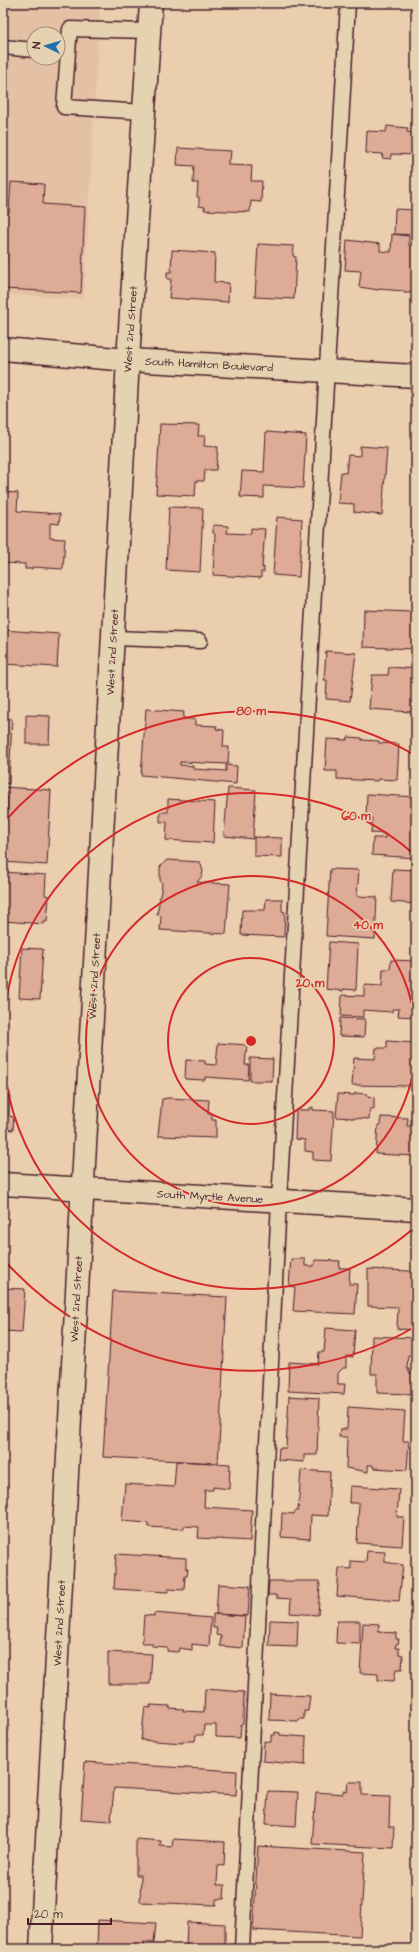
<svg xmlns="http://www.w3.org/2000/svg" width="419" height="1952" font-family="'Architects Daughter',sans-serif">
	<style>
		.built { fill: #e4c1a5; fill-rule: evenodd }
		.building { fill: #deab97; stroke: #4a1f2b }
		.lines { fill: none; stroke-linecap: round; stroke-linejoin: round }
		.service-casing { stroke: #4a1f2b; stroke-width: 17 }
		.minor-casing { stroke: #4a1f2b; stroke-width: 25 }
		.tertiary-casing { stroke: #4a1f2b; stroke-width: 25 }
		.service { stroke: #e5d2b0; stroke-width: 14 }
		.minor { stroke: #e5d2b0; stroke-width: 22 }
		.tertiary { stroke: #e5d2b0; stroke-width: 22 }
		.ring { fill: none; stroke: #d62828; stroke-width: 2 }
		.labels { text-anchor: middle; stroke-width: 3.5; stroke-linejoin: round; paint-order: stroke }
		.street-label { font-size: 11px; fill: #4a1f2b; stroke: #e5d2b0 }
		.centre { fill: #d62828; stroke: #e5d2b0; stroke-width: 2 }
		.ring-label { font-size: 12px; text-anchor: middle; font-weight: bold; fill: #d62828; stroke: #e5d2b0; stroke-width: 3.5; stroke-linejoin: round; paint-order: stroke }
	</style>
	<rect width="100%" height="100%" fill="#ebceae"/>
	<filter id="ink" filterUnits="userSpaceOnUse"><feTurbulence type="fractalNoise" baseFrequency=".025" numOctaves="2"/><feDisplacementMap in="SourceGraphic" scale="8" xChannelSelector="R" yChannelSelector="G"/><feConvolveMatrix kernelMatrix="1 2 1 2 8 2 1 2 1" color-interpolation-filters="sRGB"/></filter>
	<g filter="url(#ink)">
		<path class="built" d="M3,3h97l-16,296 -81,-5zM34,34h24v24h-24z"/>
		<path class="building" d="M387,126l21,2 -1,4 9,1v22l-25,-1v5l-9,-1 1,-4 -17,-1 1,-22 19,1z
			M178,148l53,3 -1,9h-2v5l24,1 -1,15h11l-1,21 -10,-1 -1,11 -46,-2 1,-3 -6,-1v-9h-2l1,-14h-5l1,-17 -17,-1z
			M11,182l33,2 -1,20 42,3 -4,86 -78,-4v-21h3l1,-26h-4v-29h6z
			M395,209l21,1v25l-22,-1z
			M392,234l17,2v10l7,1v44h-6v2h-6v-2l-25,-2v1l-20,-3 2,-16 -16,-1 2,-30 33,4v7l11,1z
			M258,244l36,2 -1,10 3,1 -2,42 -39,-2z
			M172,250l43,3 -1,29 15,1 -1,19 -59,-4 2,-19h-4v-7h4z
			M160,424l39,1 -1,11h7l-1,10 14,1 -2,23h-11l-1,11h-8l-1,15 -39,-2z
			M266,432l40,3 -3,53 -39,-2v12l-24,-1 2,-26 22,1z
			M360,446l27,2 -5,67 -28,-3v-8l-16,-1 3,-31 5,1 2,-18 12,1z
			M3,492l15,1 -1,18 43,3 -1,10 -9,-1v15l15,1 -2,30 -31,-2v2h-7v-5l-22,-1z
			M169,507l34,1 -3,64 -34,-2z
			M277,517l25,2 -3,58 -26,-2z
			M213,525l15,1 -1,7 24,1v-6l14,1 -3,39 2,-1v5h-3v6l-48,-3 2,-41 -2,-1z
			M412,599h4v50l-53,-2 1,-37 47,2z
			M3,630l56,4 -2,33 -54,-3z
			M326,651l30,2 -6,48 -24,-2 1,-19h-3z
			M389,667l27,2v36h-4v7l-43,-3 3,-34h16z
			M146,709l38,3 -1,7h12v6l22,1 -1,3 8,1 -1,17h6l-1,17 -48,-2v3l13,1v3l33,2v-6l11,1 -1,18 -95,-9z
			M26,715l24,1 -1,28h-23z
			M3,718l9,1 -3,65 -6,-1z
			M348,737l14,1v2l17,1v2l20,1 -2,36 -19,-1 -1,2 -40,-2v-8h-12l2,-32 20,1z
			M3,787l48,3 -4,75 -44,-3 5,-65h-5z
			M228,788l28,2 -3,49 -29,-3z
			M367,794l49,3v61l-44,-3 1,-17h12v-4l-14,-1 1,-15h-6z
			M168,799l47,3 -2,41 -47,-3 1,-18h-7v-10h8z
			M254,837l28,1v19l-28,-1z
			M167,860l33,2 3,9 -1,5 -5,6 33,2 -4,50 -66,-4 1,-14 -4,-1 5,-31 -2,-4v-13z
			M330,869l29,1 -2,26 20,1 -2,42 -49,-3z
			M393,869l23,1v34l-25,-2z
			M3,872l43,3 -1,20 4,1 -2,26 -2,-1 -1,3 -41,-3z
			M266,899h16v12l3,1 -1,25 -43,-2 1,-25h23z
			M329,942l29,2 -2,46 -13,-1v2l-17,-2z
			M22,948l21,1 -3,50 -21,-1z
			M391,960l25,1v56l-18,-1 1,-7h-7v3l-29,-2v7l-22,-1 1,-21 22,1v-11l18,1 1,-17h7z
			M340,1018l25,1 -1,18 -25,-1z
			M387,1041l29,2v43l-64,-1 2,-27 21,1 1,-11h11z
			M218,1043l29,2 -2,20h4l-1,15 -43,-3v3l-20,-1 1,-19 19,1v3l11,1z
			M250,1058l23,1 -1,22h-22z
			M3,1092h7l-1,24 5,1 -1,13 -10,-1z
			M355,1093l12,1 1,2 6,2v11h-4l-1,10 -33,-2 2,-23 17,1z
			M168,1098l41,2 -1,14h4v6h4v18l-58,-2 4,-37z
			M313,1107v3l21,1 -3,50 -18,-1v-8l-8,-1v-11l-10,-1 1,-29h13v-2z
			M381,1117l27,1 -1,8h9v30l-40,-2 2,-29h2z
			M291,1259h14v7h9l1,-6 25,1 -1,7h11l-1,16h8l-2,30 -62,-3 2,-24 -6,-1z
			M368,1269l41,2v1l7,1v57l-19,-1 1,-22 -30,-1z
			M3,1288l22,1 -3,43 -19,-1z
			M113,1291l114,6 -9,166 -115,-6z
			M326,1328l29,2 -2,27 -7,-1v12h-3l-5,5v11h7l-1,10 -56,-3 1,-29 29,2 1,-12h5z
			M372,1336l43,2 -1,17h-6l-1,14h2v4h4l-1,21 -35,-1v-19h-6z
			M289,1396l30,2 -2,57h-13v7l-26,-2 1,-12h7z
			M348,1407l57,4 -2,30h6l-2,29 -34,-2v-3h-5v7l-22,-4 1,-31h-8l1,-8h7z
			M176,1461l54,3 -1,25 -16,-2v3h-8l-1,17 48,3 -2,31 -52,-3 1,-11 -15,-1v3l-36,-2v-4l-26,-2 3,-37 49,3z
			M301,1470l29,2 -2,44 -17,-1 -1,24 -29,-2 1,-24 12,1 1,-3h3z
			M350,1486l49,3 -2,28h7l-2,29 -45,-3 2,-40h-10z
			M367,1551l18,1v10l18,3 -4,36 -62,-5 2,-28 12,1v-8l15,1z
			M116,1554l70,4v11h2l-1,7h-2l-1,14 -16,-1v3l-54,-3z
			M269,1581h50v3h1l-2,31 -28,-2 1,-14 -15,-1v-3h-8z
			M218,1584l32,2 -2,30 -32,-2z
			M154,1613l57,5 -2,28 -17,-2v6l-13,-2 -1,4 -11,-1v-4l-15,-1v-3h-10l2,-28 10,1z
			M213,1614l32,2 -2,32 -23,-2 1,-10 -5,-1 1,-7h-4z
			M270,1620l28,1 -1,26 -28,-1z
			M337,1621h23v23l-24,-1z
			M363,1623l16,1 -1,8 18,1v6h3l-1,5h-2l-1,4h4v6l4,1 -1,14h-6l-2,12 -16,-1v-6l-18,-1z
			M108,1652l44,2 -2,30h-42z
			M205,1689l39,3 -1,31 -2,1 -1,14 -24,-1v-12h-12l-1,10h-7l-1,6h-12v2l-42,-3 4,-33 6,1 -1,-3 20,1 -1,2 15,1 -1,2 21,1z
			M270,1694l40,2 -2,15h-4v8h-5v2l-30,-1z
			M275,1732l5,1v2l26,2 -1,28 -42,-4 1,-20 7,1v-7h4z
			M85,1762l152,9 -1,24 -122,-7 -3,33 -30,-2z
			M348,1782h14v13l28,1 -1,31h5l-1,21 -81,-4 4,-52 27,2v-3l4,1z
			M268,1791l30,1 -2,34 -30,-2z
			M136,1839l25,2 -1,5 12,1 1,-8 52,3 -1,24 -6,-1 -1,20h8l-1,14h-8v6l-76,-3 1,-27h-5z
			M258,1846l107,6 -5,84 -107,-6z
			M98,1920l58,3 -2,20 -10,-1v7h-47z
			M187,1922l38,2v25h-39z"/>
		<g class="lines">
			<defs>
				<path id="service" d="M3,47l31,3
					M58,51l10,1 -4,55 80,5
					M68,52l2,-23 79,2
					M113,638l87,3
					M242,1949l37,-748 69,-1198"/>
				<path id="minor" d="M3,1184l413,25
					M41,1949l87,-1589 23,-357"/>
				<path id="tertiary" d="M3,349l125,11 288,16"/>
			</defs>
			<use href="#service" class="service-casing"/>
			<use href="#minor" class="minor-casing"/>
			<use href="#tertiary" class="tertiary-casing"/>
			<use href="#service" class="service"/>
			<use href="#minor" class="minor"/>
			<use href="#tertiary" class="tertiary"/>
		</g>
	</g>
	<g class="ring">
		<circle cx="251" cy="1041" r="83"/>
		<path d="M416 1042A165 165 0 1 1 416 1040"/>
		<path d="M415 1227A248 248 0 0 1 3 1043M3 1039A248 248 0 0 1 415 855"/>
		<path d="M413 1328A330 330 0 0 1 4 1260M4 822A330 330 0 0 1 413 754"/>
	</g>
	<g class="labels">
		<g class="street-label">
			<text transform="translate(130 329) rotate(-86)" y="4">West 2nd Street</text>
			<text transform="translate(209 364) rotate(3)" y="4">South Hamilton Boulevard</text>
			<text transform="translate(112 652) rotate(-87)" y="4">West 2nd Street</text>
			<text transform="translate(94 976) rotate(-87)" y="4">West 2nd Street</text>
			<text transform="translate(210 1196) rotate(3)" y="4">South Myrtle Avenue</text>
			<text transform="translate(76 1299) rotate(-87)" y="4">West 2nd Street</text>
			<text transform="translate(59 1623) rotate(-87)" y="4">West 2nd Street</text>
		</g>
	</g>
	<circle cx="251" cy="1041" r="6" class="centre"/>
	<g class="ring-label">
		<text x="251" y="715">80 m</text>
		<text x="356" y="820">60 m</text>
		<text x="368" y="929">40 m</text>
		<text x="310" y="987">20 m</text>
	</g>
	<rect width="419" height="1952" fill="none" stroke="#e5d2b0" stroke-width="16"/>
	<rect x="8" y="8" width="403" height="1936" fill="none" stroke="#4a1f2b" stroke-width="1.5" filter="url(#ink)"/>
	<g transform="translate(46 46) rotate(275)"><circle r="19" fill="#e5d2b0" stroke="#a78a7b"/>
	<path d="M0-3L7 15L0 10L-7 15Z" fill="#1f6fb2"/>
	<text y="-6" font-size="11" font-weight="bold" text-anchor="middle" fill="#4a1f2b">N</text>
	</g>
	<path d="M28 1918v6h83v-6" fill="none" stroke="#4a1f2b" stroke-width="2"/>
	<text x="34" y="1918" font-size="12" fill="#4a1f2b" stroke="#e5d2b0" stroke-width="3" paint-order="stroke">20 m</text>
</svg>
